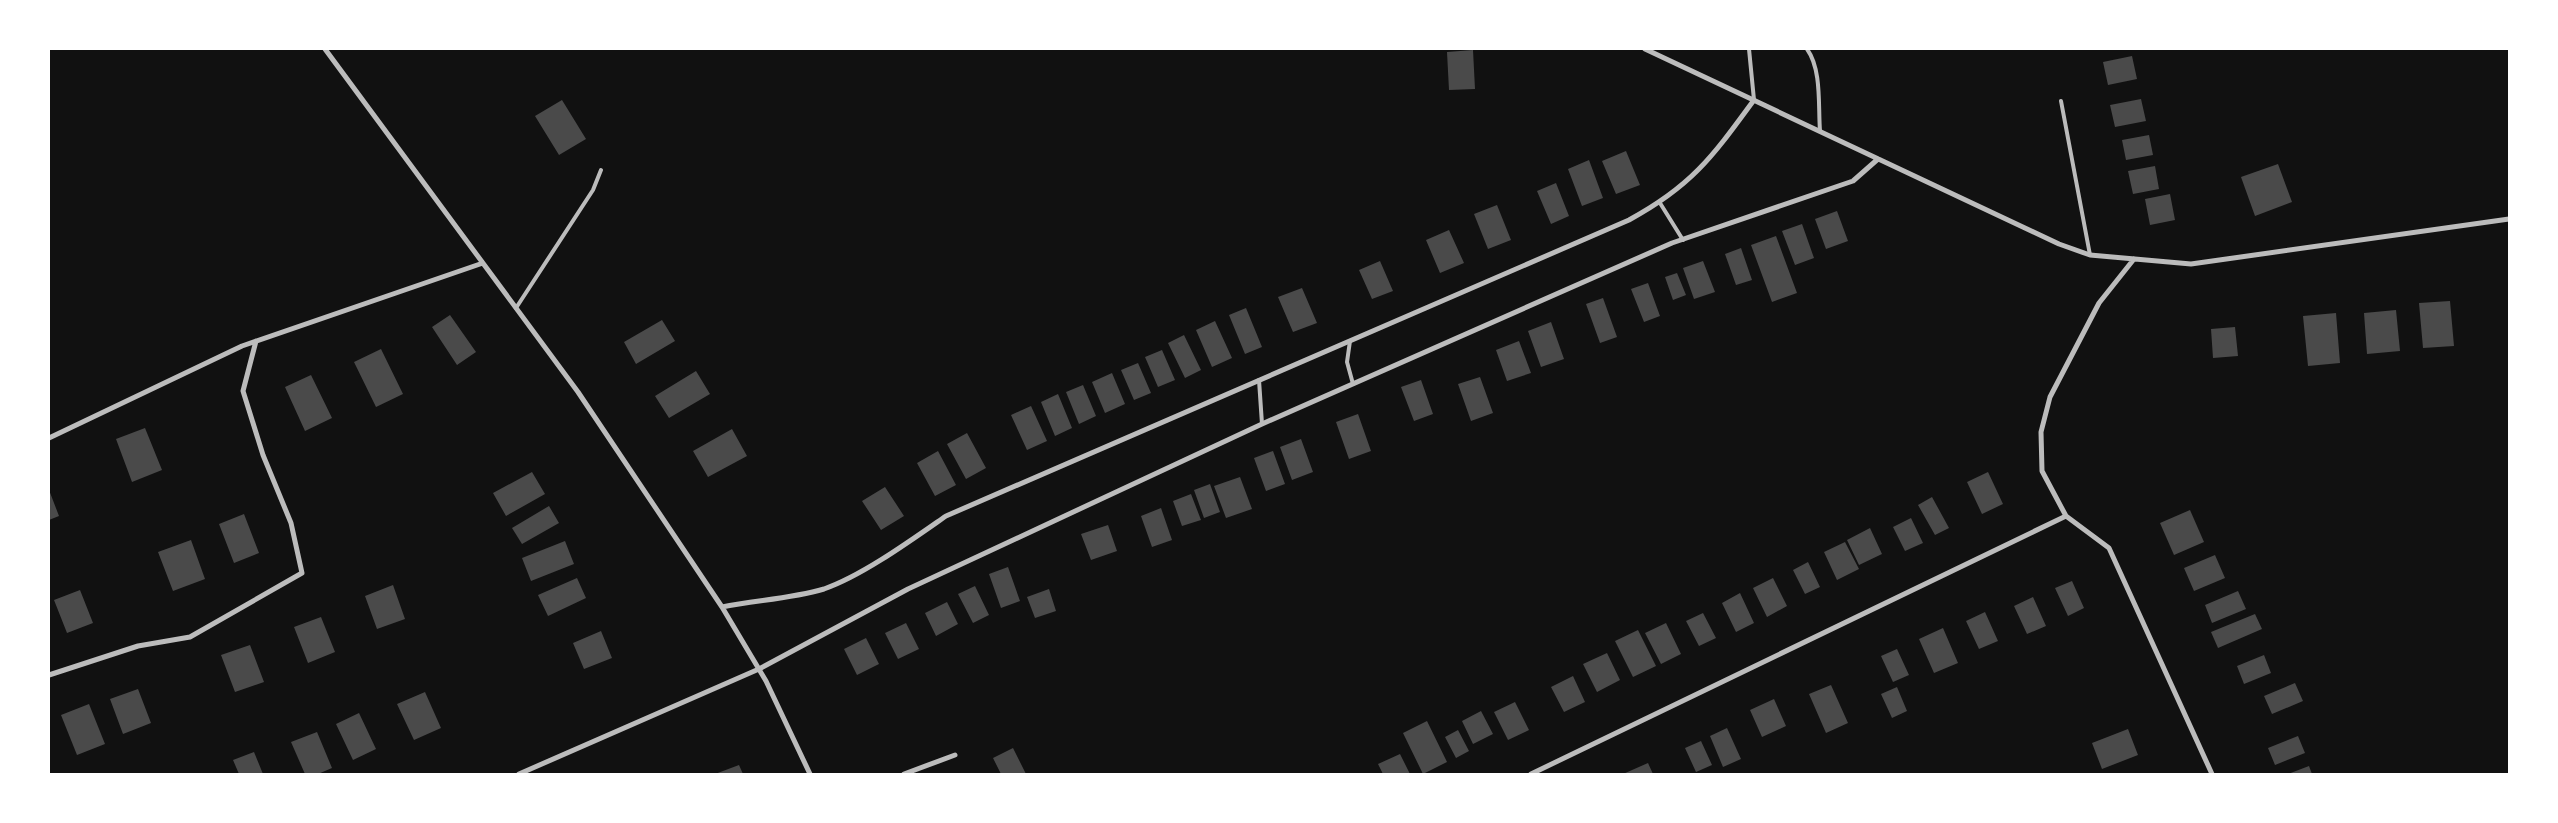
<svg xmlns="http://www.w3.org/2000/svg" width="2558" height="823" font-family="Raleway,sans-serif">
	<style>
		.building { fill: #4a4a4a }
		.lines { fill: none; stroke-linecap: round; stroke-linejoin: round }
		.service { stroke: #bcbcbc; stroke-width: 4 }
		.minor { stroke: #bcbcbc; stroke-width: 5 }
	</style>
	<rect width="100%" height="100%" fill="#111"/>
	<path class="building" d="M1473,50l2,39 -26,1 -2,-38z
		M2132,56l5,23 -29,6 -5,-23z
		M2141,99l5,22 -31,6 -5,-22z
		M562,100l24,39 -27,16 -24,-39z
		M2149,135l4,20 -27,5 -4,-20z
		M1626,151l14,34 -24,9 -14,-33z
		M1589,160l14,38 -21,8 -14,-37z
		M2278,164l14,38 -37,14 -14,-39z
		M2155,166l4,23 -26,5 -5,-23z
		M1556,183l13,33 -18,8 -14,-33z
		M2170,194l5,26 -25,5 -5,-26z
		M1497,205l14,35 -23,9 -14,-35z
		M1837,211l11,30 -22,8 -11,-30z
		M1802,224l12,34 -19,7 -13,-34z
		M1449,230l15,33 -24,10 -14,-33z
		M1776,236l21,57 -25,9 -21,-57z
		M1741,248l11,32 -16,5 -11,-31z
		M1380,261l13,30 -21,8 -13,-29z
		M1703,261l12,31 -21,7 -11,-31z
		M1677,273l9,22 -13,5 -8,-23z
		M1648,283l12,33 -16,6 -13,-33z
		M1302,288l15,35 -24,9 -15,-35z
		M1603,298l14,39 -17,6 -14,-39z
		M2450,301l4,45 -31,2 -4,-45z
		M1246,308l16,39 -17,7 -16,-39z
		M2396,310l4,41 -33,3 -3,-41z
		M2336,313l4,50 -32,3 -5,-50z
		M450,315l26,37 -19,13 -25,-38z
		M662,320l13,21 -39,23 -12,-22z
		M1215,321l17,37 -20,9 -16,-37z
		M1551,322l13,37 -23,8 -13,-36z
		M2235,327l3,29 -25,2 -2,-29z
		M1184,335l17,35 -16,8 -17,-35z
		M1519,341l12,32 -24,8 -11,-31z
		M381,349l22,45 -27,13 -22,-45z
		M1162,350l13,30 -17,7 -13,-30z
		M1138,363l13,30 -17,7 -13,-30z
		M696,371l14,23 -41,24 -14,-22z
		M1112,373l13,31 -20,9 -13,-31z
		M311,375l21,43 -27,13 -20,-44z
		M1480,377l13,36 -22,8 -13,-37z
		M1421,380l12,34 -19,7 -13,-34z
		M1083,385l13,31 -17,8 -13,-32z
		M1058,394l14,34 -17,8 -14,-34z
		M1031,406l16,35 -20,9 -16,-35z
		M1358,414l13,37 -22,8 -13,-37z
		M145,428l17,42 -30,12 -16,-43z
		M732,429l15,27 -39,21 -15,-26z
		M967,433l19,35 -20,11 -19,-35z
		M1301,439l12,33 -21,8 -12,-33z
		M938,451l18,34 -21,11 -18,-33z
		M1273,451l12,33 -19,7 -12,-33z
		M532,472l13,22 -39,22 -13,-23z
		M1988,472l15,32 -21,10 -15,-32z
		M1240,477l12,32 -26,9 -12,-32z
		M1210,484l10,28 -16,6 -10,-28z
		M885,487l19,29 -23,14 -19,-29z
		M49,490l10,26 -10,4z
		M1191,494l10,26 -19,6 -9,-25z
		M1932,497l17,31 -14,7 -17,-30z
		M549,506l10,17 -37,21 -10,-16z
		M1161,508l11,32 -20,7 -11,-31z
		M2190,510l14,32 -30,13 -14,-32z
		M244,514l15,39 -25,10 -15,-39z
		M1911,518l12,25 -18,8 -12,-24z
		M1108,525l9,26 -26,9 -10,-26z
		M1870,528l12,26 -23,11 -12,-25z
		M191,540l14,39 -32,12 -15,-39z
		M565,541l9,23 -43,17 -9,-23z
		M1845,542l14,27 -22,11 -13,-28z
		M2215,555l10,23 -31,13 -10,-23z
		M1808,562l12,25 -15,7 -12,-24z
		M1008,567l12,34 -19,7 -12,-34z
		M577,578l9,20 -38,18 -10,-21z
		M1773,578l14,28 -20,11 -14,-29z
		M2072,581l12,27 -16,8 -13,-28z
		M393,585l12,34 -28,10 -12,-33z
		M975,586l14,29 -16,8 -15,-29z
		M1049,589l7,22 -21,7 -8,-21z
		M80,590l13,33 -26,10 -13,-33z
		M2238,591l8,18 -34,14 -7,-18z
		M1740,593l14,30 -18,9 -14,-29z
		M2033,597l13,29 -19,8 -13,-28z
		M947,602l11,22 -22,12 -11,-23z
		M1985,612l13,29 -19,8 -13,-28z
		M1703,613l13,25 -17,8 -13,-25z
		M2255,614l7,15 -44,19 -7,-16z
		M321,617l14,35 -27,11 -14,-36z
		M906,623l13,26 -21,10 -13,-26z
		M1666,623l15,31 -20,10 -16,-31z
		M1943,628l15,35 -24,10 -15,-34z
		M1638,630l18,36 -23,11 -18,-36z
		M601,631l11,27 -28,11 -11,-26z
		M866,638l13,26 -22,11 -13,-26z
		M250,645l14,37 -29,10 -14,-37z
		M1897,649l12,26 -16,7 -12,-26z
		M1607,653l13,27 -23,12 -14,-28z
		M2264,655l7,18 -27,11 -7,-18z
		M1573,676l12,26 -21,10 -13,-25z
		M2295,683l8,18 -31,13 -8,-18z
		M1831,685l17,38 -22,10 -17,-39z
		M1897,687l10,24 -15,7 -11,-24z
		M138,689l13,34 -28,11 -13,-35z
		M425,692l16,36 -27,12 -17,-36z
		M1774,699l12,27 -24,11 -12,-27z
		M1515,702l14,28 -21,10 -14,-28z
		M89,704l16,40 -28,11 -16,-40z
		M1481,711l12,23 -20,10 -11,-23z
		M359,713l17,36 -23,11 -17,-36z
		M1427,721l20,41 -24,12 -20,-41z
		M1727,728l14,31 -18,8 -13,-31z
		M2128,729l10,26 -36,14 -10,-26z
		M1458,730l11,21 -13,7 -11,-21z
		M317,732l15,36 -14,6h-13l-14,-32z
		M2298,736l7,17 -30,12 -7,-17z
		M1701,741l11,24 -16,7 -11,-24z
		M1013,748l13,26h-25l-8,-16z
		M254,752l9,22h-24l-6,-14z
		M1400,754l10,20h-27l-5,-10z
		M1648,763l5,11h-30z
		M739,765l4,9h-28z
		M2309,766l3,8h-24z"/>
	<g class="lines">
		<path class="service" d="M1749,49l5,51
			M1807,49c15,21 11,57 13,82
			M2061,101l29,154
			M1660,203l23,37
			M516,308l77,-118 8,-20
			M1350,341l-3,21 6,22
			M1259,380l3,44"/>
		<path class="minor" d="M325,49l253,343 144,215 44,74 44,93
			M1645,49l414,195 31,11 101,9 318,-45
			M2134,259l-35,44 -49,94 -9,35 1,39 24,45 43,32 103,226
			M49,438l193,-92 241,-83
			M722,607c34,-7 68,-8 102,-18 38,-13 89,-50 122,-73l683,-296c63,-34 84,-64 125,-120
			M49,675l89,-29 52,-9 112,-64 -11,-50 -28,-68 -20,-64 13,-50
			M519,774l240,-105 149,-80 354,-165 410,-181 181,-62 25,-22
			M904,774l51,-19
			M1531,774l535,-258"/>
	</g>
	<rect width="2558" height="823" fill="none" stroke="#ffffff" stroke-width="100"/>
</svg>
